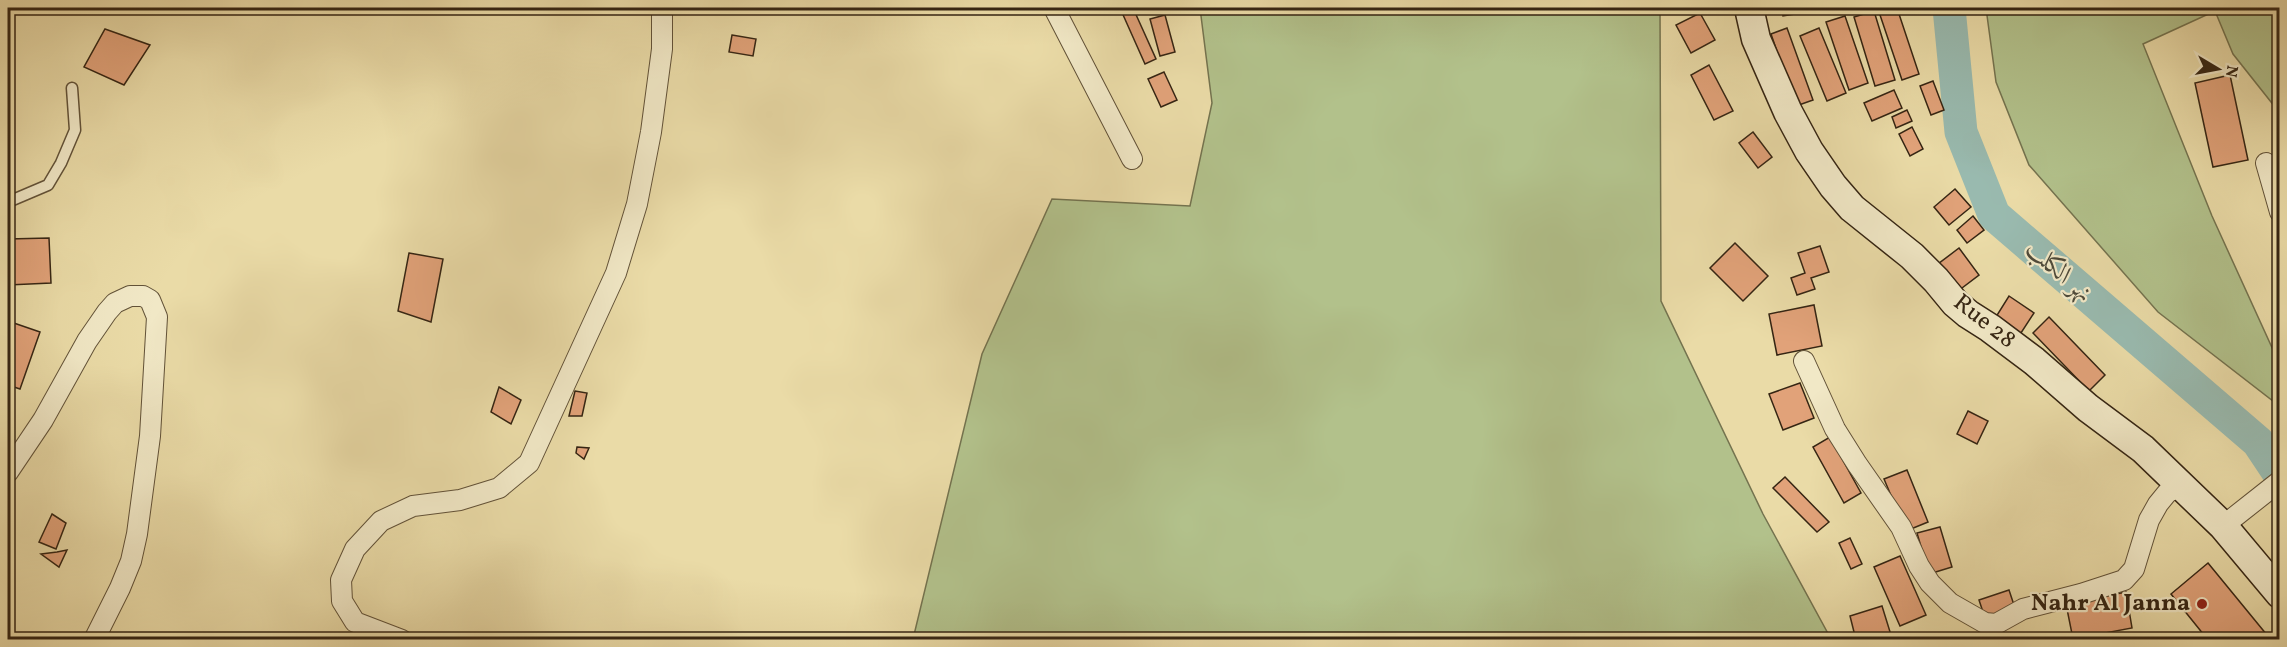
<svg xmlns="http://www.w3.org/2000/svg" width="2287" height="647" font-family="Vollkorn,Amiri,serif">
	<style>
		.green { fill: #b2c18b; stroke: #74734f; stroke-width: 1.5 }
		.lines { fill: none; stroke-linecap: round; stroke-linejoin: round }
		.river { stroke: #99baaf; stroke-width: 33 }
		.building { fill: #e1a279; stroke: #352513; stroke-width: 1.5 }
		.lane-casing { stroke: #625238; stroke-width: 13 }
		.street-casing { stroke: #625238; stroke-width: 22 }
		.secondary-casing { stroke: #352513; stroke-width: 31 }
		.lane { stroke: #f1e8c6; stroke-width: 10 }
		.street { stroke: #f1e8c6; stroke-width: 20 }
		.secondary { stroke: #f1e8c6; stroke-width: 28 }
		.poi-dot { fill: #8f2418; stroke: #f1e8c6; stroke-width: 2 }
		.labels { text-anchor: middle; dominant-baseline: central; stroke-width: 4.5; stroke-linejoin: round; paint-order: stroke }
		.street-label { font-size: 24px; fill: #352513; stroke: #f1e8c6 }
		.poi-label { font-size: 24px; font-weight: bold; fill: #352513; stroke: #f1e8c6; text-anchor: end }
		.water-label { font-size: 26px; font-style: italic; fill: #4e4a3a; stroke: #f1e8c6 }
	</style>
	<rect width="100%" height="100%" fill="#eadba7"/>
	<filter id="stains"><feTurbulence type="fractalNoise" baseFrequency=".00333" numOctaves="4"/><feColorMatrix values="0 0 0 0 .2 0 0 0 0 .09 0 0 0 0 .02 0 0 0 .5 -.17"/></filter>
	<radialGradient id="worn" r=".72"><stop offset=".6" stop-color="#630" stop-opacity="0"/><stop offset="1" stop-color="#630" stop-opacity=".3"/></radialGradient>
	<!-- green -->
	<g class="green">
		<path d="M1200,8H1660L1661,301L1763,514L1831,639H913L982,354L1052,199L1190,206L1212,103Z"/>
		<path d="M1986,8H2279V112L2233,54L2215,11L2143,44L2212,216L2279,363V396L2273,401L2158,312L2029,165L1996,82Z"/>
	</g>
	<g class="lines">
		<!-- river -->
		<path class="river" d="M1949,8L1961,132L1994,215L2258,442L2280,475"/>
	</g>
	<!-- building -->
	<g class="building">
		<path d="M1120,8H1133L1156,59L1145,64Z"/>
		<path d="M1782,8H1833L1783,16Z"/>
		<path d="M1893,8H1897L1919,74L1902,80L1879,12Z"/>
		<path d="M1874,11L1895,80L1875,86L1854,17Z"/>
		<path d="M1700,13L1715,40L1691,53L1676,25Z"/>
		<path d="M1165,15L1175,52L1160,56L1150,19Z"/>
		<path d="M1845,16L1868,83L1849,90L1826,22Z"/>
		<path d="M1787,28L1813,100L1796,106L1771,34Z"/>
		<path d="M1819,28L1846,93L1827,101L1800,36Z"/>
		<path d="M105,29L150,45L124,85L84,67Z"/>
		<path d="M732,35L756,39L753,56L729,52Z"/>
		<path d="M1709,65L1733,111L1714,120L1691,75Z"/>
		<path d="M1164,72L1177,100L1161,107L1148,79Z"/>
		<path d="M2230,75L2248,160L2213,167L2195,83Z"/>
		<path d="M1933,81L1944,110L1931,115L1920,86Z"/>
		<path d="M1894,90L1902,108L1872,121L1864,103Z"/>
		<path d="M1907,110L1912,121L1896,128L1892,117Z"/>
		<path d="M1912,127L1923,149L1910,156L1899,134Z"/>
		<path d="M1753,132L1772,157L1758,168L1739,143Z"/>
		<path d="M1955,189L1971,207L1949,225L1934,207Z"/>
		<path d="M1973,216L1984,230L1967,243L1957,230Z"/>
		<path d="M49,238L51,283L8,285V239Z"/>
		<path d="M1735,243L1768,276L1743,301L1710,268Z"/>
		<path d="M1820,246L1829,272L1811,278L1815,289L1797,295L1791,278L1805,273L1798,253Z"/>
		<path d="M1959,248L1979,275L1958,291L1938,264Z"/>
		<path d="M409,253L443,259L431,322L398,311Z"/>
		<path d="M2009,296L2034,313L2019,336L1994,320Z"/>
		<path d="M1814,305L1822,346L1777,355L1769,314Z"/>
		<path d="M2049,317L2105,375L2089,391L2033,333Z"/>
		<path d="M8,321L40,332L20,389L8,385Z"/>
		<path d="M1800,383L1814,418L1783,430L1769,394Z"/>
		<path d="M499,387L521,400L511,424L491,412Z"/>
		<path d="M575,391L587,393L582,416H569Z"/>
		<path d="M1968,411L1988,421L1977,444L1957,434Z"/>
		<path d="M1830,437L1861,493L1844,503L1813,447Z"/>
		<path d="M577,447L589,448L584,459L576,453Z"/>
		<path d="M1907,470L1928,522L1906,531L1884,479Z"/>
		<path d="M1785,477L1829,522L1817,532L1773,488Z"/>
		<path d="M52,514L66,523L56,549L39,542Z"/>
		<path d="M1940,527L1952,567L1929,574L1917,533Z"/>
		<path d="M1850,538L1862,564L1851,569L1839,543Z"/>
		<path d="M67,550L59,567L41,554L57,552Z"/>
		<path d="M1900,556L1926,615L1900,626L1874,567Z"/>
		<path d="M2208,563L2267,635L2262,640H2208L2171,594Z"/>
		<path d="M2009,590L2015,608L1985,618L1979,600Z"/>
		<path d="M2126,592L2132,628L2073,639L2066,604Z"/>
		<path d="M1882,606L1891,635L1877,640H1856L1850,616Z"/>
	</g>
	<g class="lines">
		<defs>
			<path id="lane" d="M8,202L48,185L61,163L75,130L72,88"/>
			<g id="street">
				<path d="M1054,8L1132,159"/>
				<path d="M2266,163L2280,212"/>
				<path d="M1804,361L1835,429L1857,464L1901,527L1919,566L1930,583L1950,603L1985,623L1996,624L2023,609L2081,594L2124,580L2134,569L2149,520L2158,504L2167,493L2181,484"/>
				<path d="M8,472L43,420L87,341L107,312L115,303L130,296H143L150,300L157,317L150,436L137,534L131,561L120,588L94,640"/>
				<path d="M2223,526L2280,481"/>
				<path d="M402,640L355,622L342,601L341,580L355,549L381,521L413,506L460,500L499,488L529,463L616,273L637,204L651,132L662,49V8"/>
			</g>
			<path id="secondary" d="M1749,8L1756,39L1788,112L1809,151L1833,186L1852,208L1912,256L1936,280L1955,303L1968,314L1990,328L2034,361L2088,408L2143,449L2223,526L2280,594"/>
		</defs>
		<!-- lane casing -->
		<use href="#lane" class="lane-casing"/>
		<!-- street casing -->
		<use href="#street" class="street-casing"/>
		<!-- secondary casing -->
		<use href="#secondary" class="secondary-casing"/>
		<!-- lane -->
		<use href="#lane" class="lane"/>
		<!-- street -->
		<use href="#street" class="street"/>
		<!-- secondary -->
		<use href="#secondary" class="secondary"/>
	</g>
	<!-- markers -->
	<circle class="poi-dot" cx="2202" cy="604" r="6"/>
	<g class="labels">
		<!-- street labels -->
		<g class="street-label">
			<text transform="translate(1984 322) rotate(38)">Rue 28</text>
		</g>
		<!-- poi labels -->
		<g class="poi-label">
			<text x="2190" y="604">Nahr Al Janna</text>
		</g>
		<!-- water labels -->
		<g class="water-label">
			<text transform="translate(2059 272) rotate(41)">نهر الكلب</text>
		</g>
	</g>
	<!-- margin -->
	<rect width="2287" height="647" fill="none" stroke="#eadba7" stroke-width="30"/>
	<rect x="9" y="9" width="2269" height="629" fill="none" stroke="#352513" stroke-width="3"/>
	<rect x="15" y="15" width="2257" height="617" fill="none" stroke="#352513" stroke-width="1.5"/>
	<!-- north arrow -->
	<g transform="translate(2218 69) rotate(100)" stroke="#f1e8c6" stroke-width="4.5" paint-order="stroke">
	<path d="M0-4.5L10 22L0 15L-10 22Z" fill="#352513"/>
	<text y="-9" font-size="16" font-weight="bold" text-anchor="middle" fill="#352513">N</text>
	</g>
	<rect width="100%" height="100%" filter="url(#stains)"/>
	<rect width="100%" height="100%" fill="url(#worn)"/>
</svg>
